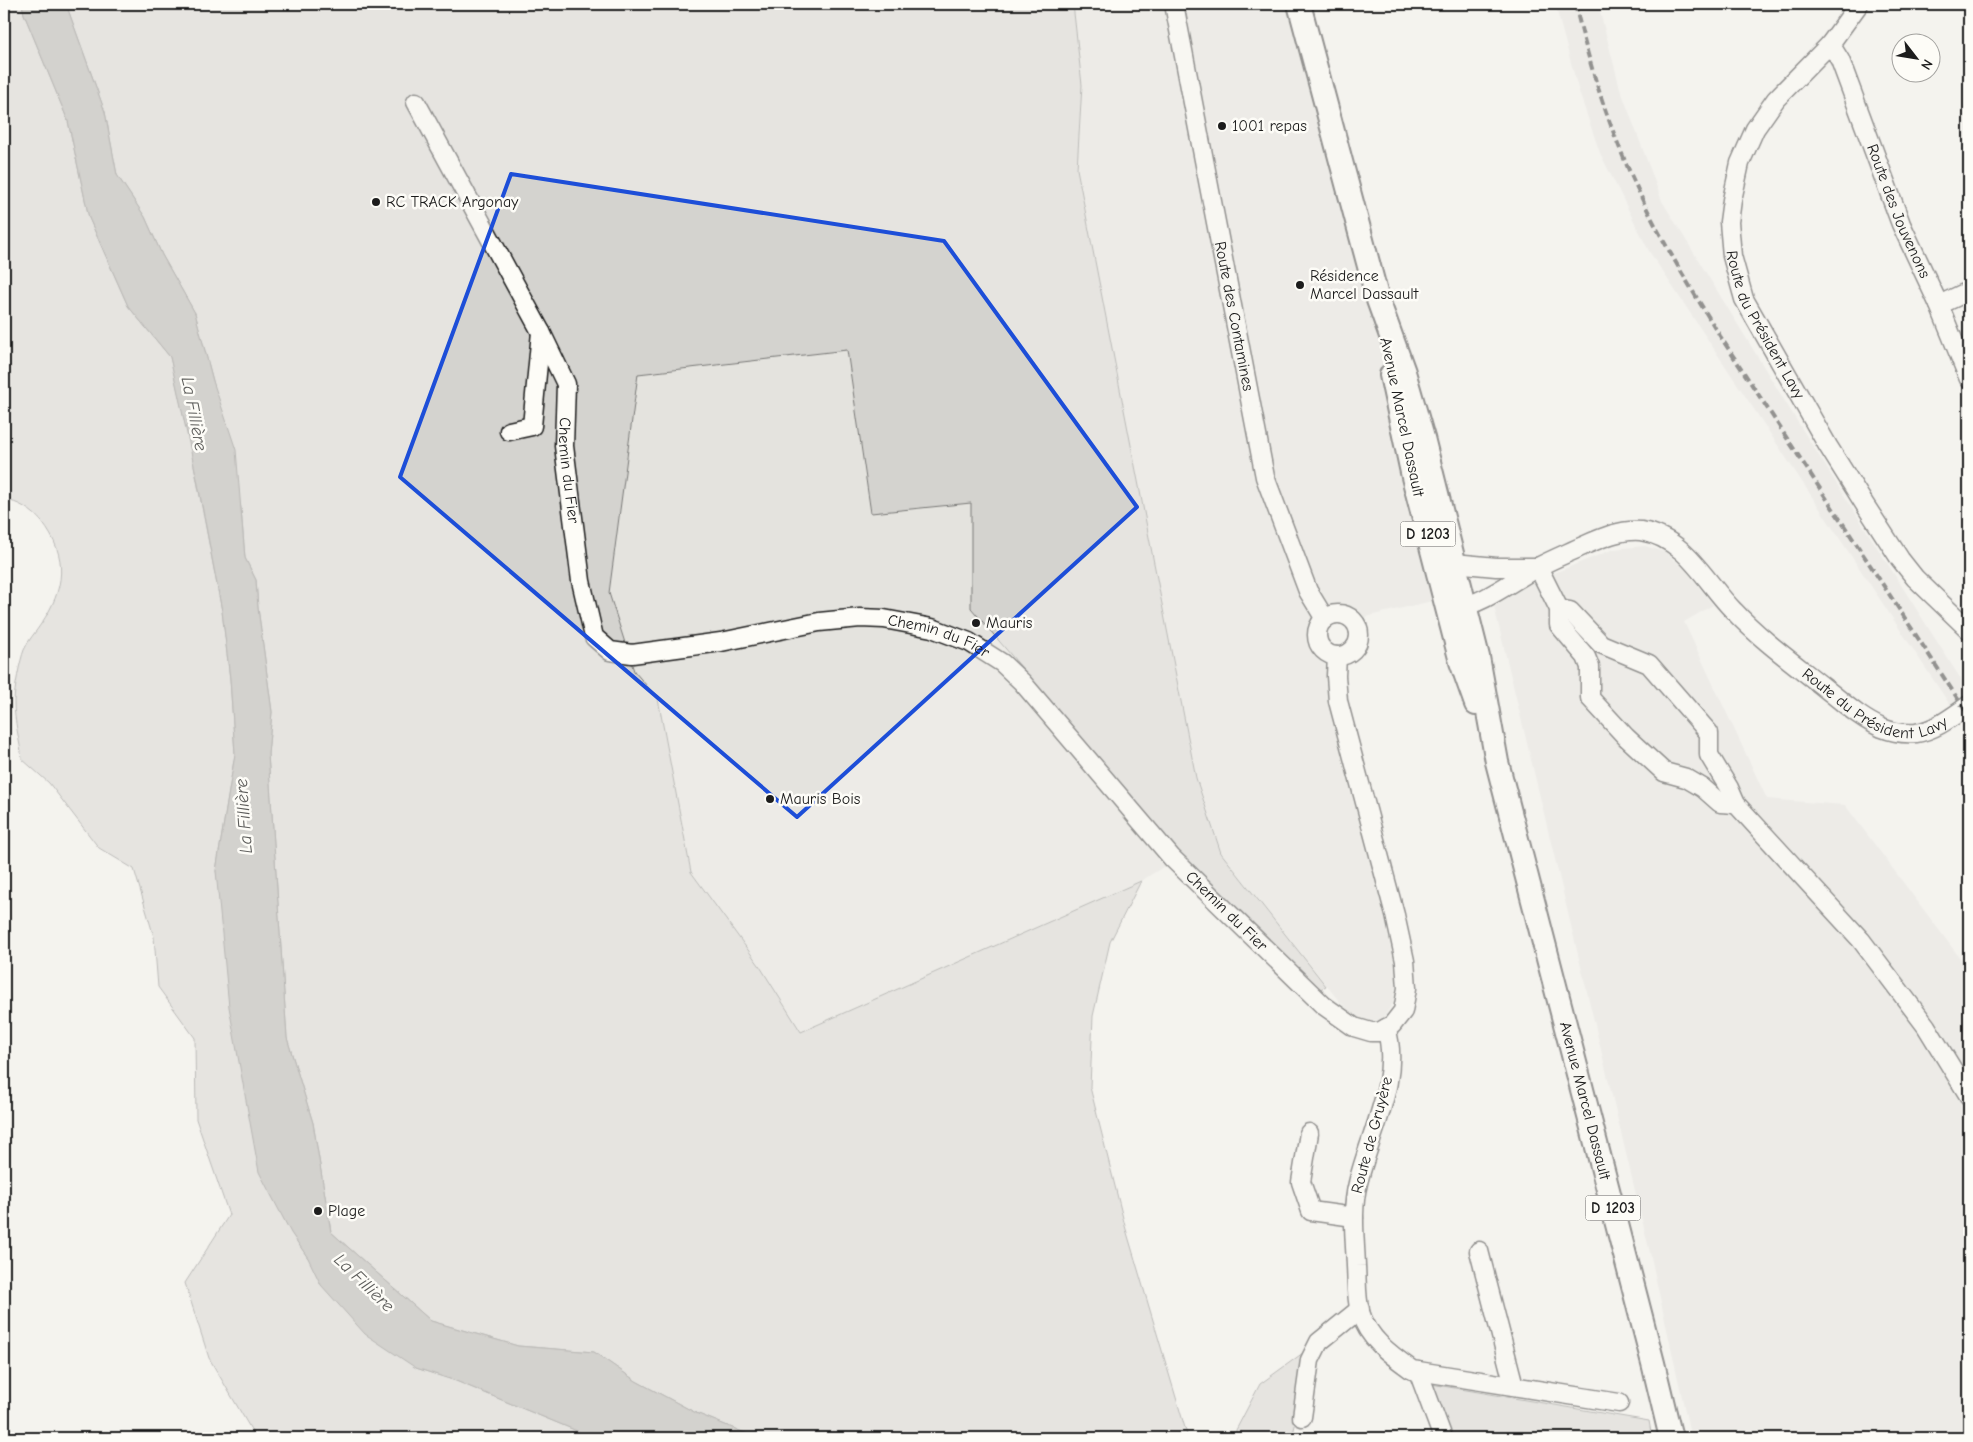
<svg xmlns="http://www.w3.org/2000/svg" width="1973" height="1442" font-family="'Comic Neue',sans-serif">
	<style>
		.built { fill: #e4e3de }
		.green { fill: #d4d3cf; stroke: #787876 }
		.water { fill: #abaaa6; stroke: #72716f }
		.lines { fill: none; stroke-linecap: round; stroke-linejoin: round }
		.minor-casing { stroke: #1c1c1c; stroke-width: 21 }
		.major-casing { stroke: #1c1c1c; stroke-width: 26 }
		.minor { stroke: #fdfcf7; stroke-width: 18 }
		.major { stroke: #fdfcf7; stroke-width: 22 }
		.rail { stroke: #1c1c1c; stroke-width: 4; stroke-dasharray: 8 4; stroke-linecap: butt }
		.marked { fill: none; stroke: #1d4ed8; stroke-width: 4; stroke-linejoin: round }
		.poi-dot { fill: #1c1c1c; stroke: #fdfcf7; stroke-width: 2 }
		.labels { text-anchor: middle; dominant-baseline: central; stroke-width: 5; stroke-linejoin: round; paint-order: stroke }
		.shield { fill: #fdfcf7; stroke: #605f5e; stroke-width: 1 }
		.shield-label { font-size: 15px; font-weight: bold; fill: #1c1c1c }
		.poi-label { font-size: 16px; fill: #1c1c1c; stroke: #fdfcf7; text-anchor: start }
		.street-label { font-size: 16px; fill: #1c1c1c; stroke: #fdfcf7 }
		.water-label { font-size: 18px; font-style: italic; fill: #5c5c5a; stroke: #fdfcf7 }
	</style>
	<rect width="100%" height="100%" fill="#f4f3ee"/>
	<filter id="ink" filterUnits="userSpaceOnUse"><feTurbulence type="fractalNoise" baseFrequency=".02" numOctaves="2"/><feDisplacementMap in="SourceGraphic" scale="10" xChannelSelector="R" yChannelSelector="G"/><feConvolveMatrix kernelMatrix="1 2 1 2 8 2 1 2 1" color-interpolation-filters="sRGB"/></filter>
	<g filter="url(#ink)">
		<!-- built -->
		<g class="built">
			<path d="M1073,4H1295L1457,595L1319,628L1402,958L1393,1003L1382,1020L1364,1021L1353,1015L1339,1001L1221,853L1196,779L1077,169L1082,85Z"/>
			<path d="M1555,4H1598L1620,88L1662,201L1802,429L1969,692V737L1960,720L1649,251L1600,153L1579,92Z"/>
			<path d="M847,350L871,513L971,503V608L1182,855L1141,881L801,1032L759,965L691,872L658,699L634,671L609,593L638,374Z"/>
			<path d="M1645,546L1665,552L1686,570L1713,605L1684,622L1767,799L1845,805L1969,970V1438H1691L1651,1257L1492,598L1614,549Z"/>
		</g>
		<!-- green -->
		<g class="green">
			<path d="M4,4H22L24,14L68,121L89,218L128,306L170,357L189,439L222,611L230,679L235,754L216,871L291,1232L308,1258L416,1368L456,1381L594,1438H256L209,1358L185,1283L229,1215L196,1119L195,1038L158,987L154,937L134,869L99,848L49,783L22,759C20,742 14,720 14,702C14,691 20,660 24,650C28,640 36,632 41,624C65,589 69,557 42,522C33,511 18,501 4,500Z"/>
			<path d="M66,4H1073L1082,85L1077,169L1196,778L1221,853L1326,986L1310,995L1181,855L971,608V503L871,513L847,350L638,374L609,593L634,671L658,699L691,872L759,965L801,1032L1141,881L1110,942L1093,1016L1090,1087L1125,1226L1188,1438H757L696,1413L636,1381L594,1352L518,1346L431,1321L331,1232L313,1123L287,1038L268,754L272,712L258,608L256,580L245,558L241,508L213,381L195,313L162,255L145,217L117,175L105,112Z"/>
			<path d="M1314,1345L1292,1438H1236V1430L1260,1384Z"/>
			<path d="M1425,1383L1649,1421L1652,1438H1446Z"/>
		</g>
		<!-- water -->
		<path class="water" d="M22,4H66L105,112L117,175L145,217L162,255L195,313L213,381L236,450L245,558L256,580L258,608L272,712L268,754L287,1038L313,1123L331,1232L431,1321L518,1346L594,1352L636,1381L696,1413L757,1438H594L456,1381L416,1368L365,1334L321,1285L308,1258L291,1233L259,1172L229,1007L216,871L235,754L230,679L222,611L197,479L170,357L128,306L89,218L68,121L24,14Z"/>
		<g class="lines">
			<defs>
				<g id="minor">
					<path id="s1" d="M1174,4L1265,477L1308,591L1325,619"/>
					<path id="s2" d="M1859,4L1830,44L1776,99L1755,129L1740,163L1732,200L1729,222L1732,256L1744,299L1828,446L1865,505L1900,559L1915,578L1969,630"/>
					<path id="s3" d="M1830,44L1840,60L1901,224L1939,305L1969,379"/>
					<path id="s4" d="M416,102L541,332L566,384L564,446L581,581L594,637L610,651L632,654L721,642L819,622L860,618L884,619L932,628L969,642L1002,663L1022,682L1172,858L1323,1005L1354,1027L1371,1032H1379L1392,1025L1403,1011L1407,988L1405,961L1395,915L1338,701L1336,676L1337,656"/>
					<path d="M1939,305L1969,291"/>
					<path d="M509,431L532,426L541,332"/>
					<path d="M1444,565L1454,563L1496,567H1537"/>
					<path d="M1538,567L1559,609V625L1586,657L1590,667V698L1626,737L1664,772L1686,778L1703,788L1720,803L1736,804"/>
					<path id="s5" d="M1454,609C1486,603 1510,582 1538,567C1553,559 1568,553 1583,546C1601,538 1621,529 1641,531C1686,538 1705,582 1734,611C1761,640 1795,664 1826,689C1844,703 1861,719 1882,728C1892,732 1905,734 1916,733C1936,730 1953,716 1969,705"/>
					<path d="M1559,609L1570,611L1601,644L1649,664L1709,733V755L1729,788L1736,804L1861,940L1926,1026L1969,1096"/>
					<circle cx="1338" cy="635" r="21"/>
					<path d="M1386,1028C1402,1078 1369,1135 1358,1183C1351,1210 1355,1239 1356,1266C1357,1281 1356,1298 1360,1312C1368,1339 1391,1355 1412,1370L1619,1403"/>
					<path d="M1309,1133L1301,1182L1311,1211L1354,1217"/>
					<path d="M1479,1251L1514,1386"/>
					<path d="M1418,1371L1443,1438"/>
					<path d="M1302,1417L1310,1360L1319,1342L1360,1309"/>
				</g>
				<g id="major">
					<path id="s6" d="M1299,4L1378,300L1404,372L1423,438L1478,657L1497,762L1653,1363L1671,1438"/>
					<path d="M1391,375L1413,477L1461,662L1476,704"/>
				</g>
			</defs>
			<!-- minor casing -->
			<use href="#minor" class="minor-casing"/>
			<!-- major casing -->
			<use href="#major" class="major-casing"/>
			<!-- minor -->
			<use href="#minor" class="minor"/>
			<!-- major -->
			<use href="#major" class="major"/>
			<!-- rail -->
			<path class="rail" d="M1575,4C1590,68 1610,131 1638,190C1661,241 1691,288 1720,336L1969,716"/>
		</g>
	</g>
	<!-- marked area -->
	<path d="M0 0H1973V1442H0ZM511,174L944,241L1137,507L797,817L400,477Z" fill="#f4f3ee" fill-opacity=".55" fill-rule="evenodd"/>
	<path class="marked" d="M511,174L944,241L1137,507L797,817L400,477Z"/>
	<!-- markers -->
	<g class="poi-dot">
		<circle cx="1222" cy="126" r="5"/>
		<circle cx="376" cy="202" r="5"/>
		<circle cx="1300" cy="285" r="5"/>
		<circle cx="976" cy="623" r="5"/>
		<circle cx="770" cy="799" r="5"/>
		<circle cx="318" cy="1211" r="5"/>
	</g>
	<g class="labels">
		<!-- shield labels -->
		<g class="shield">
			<rect x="1400.5" y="521.5" width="55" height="25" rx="4"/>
			<rect x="1585.5" y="1195.5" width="55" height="25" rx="4"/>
		</g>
		<g class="shield-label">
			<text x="1428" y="534">D 1203</text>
			<text x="1613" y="1208">D 1203</text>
		</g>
		<!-- poi labels -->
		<g class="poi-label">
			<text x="1232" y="126">1001 repas</text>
			<text x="386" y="202">RC TRACK Argonay</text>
			<text x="1310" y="276">Résidence<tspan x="1310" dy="18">Marcel Dassault</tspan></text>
			<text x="986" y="623">Mauris</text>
			<text x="780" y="799">Mauris Bois</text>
			<text x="328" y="1211">Plage</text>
		</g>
		<!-- street labels -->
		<g class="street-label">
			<text stroke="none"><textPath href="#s3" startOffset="181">Route des Jouvenons</textPath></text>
			<text stroke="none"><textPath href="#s1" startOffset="318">Route des Contamines</textPath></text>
			<text stroke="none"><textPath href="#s2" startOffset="371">Route du Président Lavy</textPath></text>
			<text transform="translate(1402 417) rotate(78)">Avenue Marcel Dassault</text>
			<text stroke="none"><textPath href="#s4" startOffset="406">Chemin du Fier</textPath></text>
			<text stroke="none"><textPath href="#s4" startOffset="931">Chemin du Fier</textPath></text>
			<text stroke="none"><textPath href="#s5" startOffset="505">Route du Président Lavy</textPath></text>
			<text stroke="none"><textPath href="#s4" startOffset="1336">Chemin du Fier</textPath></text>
			<text stroke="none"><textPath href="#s6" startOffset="1134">Avenue Marcel Dassault</textPath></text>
			<text transform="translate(1372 1135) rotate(-75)">Route de Gruyère</text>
		</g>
		<!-- water labels -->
		<g class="water-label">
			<text transform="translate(194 414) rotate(79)">La Fillière</text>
			<text transform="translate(244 816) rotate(-94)">La Fillière</text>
			<text transform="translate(364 1283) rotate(44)">La Fillière</text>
		</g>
	</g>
	<!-- margin -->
	<rect width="1973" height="1442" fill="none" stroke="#fdfcf7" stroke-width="20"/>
	<rect x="10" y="10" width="1953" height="1422" fill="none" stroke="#1c1c1c" stroke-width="2" filter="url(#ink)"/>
	<!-- north arrow -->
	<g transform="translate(1916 58) rotate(121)"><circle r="24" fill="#fdfcf7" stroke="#a3a29f"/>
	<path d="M0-4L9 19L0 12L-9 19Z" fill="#1c1c1c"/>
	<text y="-8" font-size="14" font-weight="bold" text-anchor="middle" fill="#1c1c1c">N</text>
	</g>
</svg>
